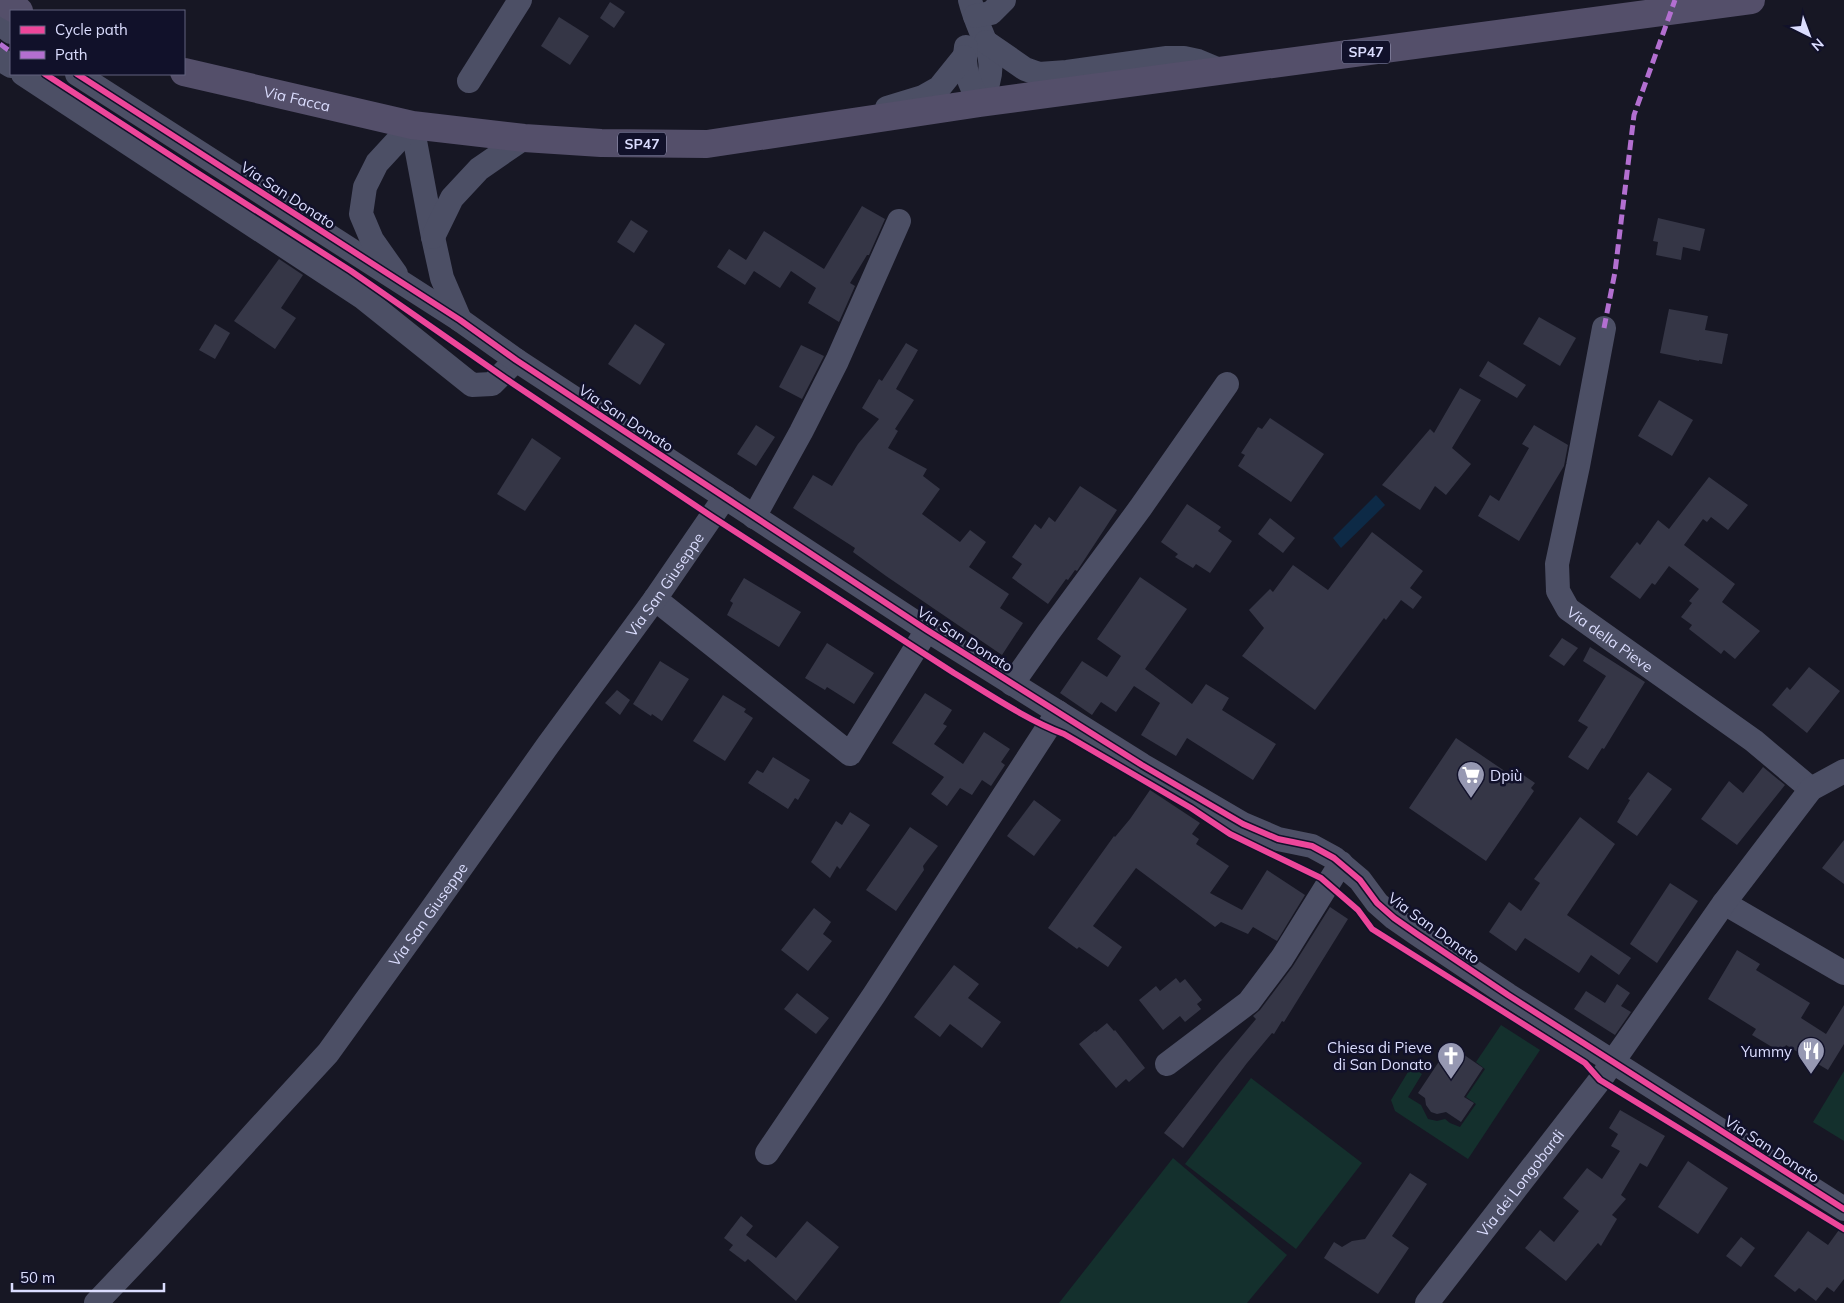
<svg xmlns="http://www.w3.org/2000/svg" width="1844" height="1303" font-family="Mulish,sans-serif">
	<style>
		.green { fill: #14302d }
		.water { fill: #0d2a46 }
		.building { fill: #353646 }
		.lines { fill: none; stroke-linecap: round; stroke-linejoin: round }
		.minor { stroke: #4c4f65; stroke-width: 24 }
		.major { stroke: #544f6a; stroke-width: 28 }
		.quiet { stroke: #b36fd0; stroke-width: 5; stroke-dasharray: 10 5; stroke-linecap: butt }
		.cycleway-casing { stroke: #11112a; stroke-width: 9 }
		.cycleway { stroke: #ed469a; stroke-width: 6 }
		.labels { text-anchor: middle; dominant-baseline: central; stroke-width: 5; stroke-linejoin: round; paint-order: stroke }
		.shield { fill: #11112a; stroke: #9ea0be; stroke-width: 1 }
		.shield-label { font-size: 14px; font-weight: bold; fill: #dbddfe }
		.street-label { font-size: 15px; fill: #dbddfe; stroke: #11112a }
		.poi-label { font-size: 15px; fill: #dbddfe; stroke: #11112a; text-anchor: end }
	</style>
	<rect width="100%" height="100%" fill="#171724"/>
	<!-- green -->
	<g class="green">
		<path d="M1501,1025L1540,1050L1468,1159L1395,1111L1391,1100L1411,1067L1422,1074L1408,1097L1421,1105L1428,1119L1437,1121L1445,1119L1450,1123L1460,1127L1476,1104L1466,1097L1485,1069L1476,1062Z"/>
		<path d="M1844,1071V1141L1813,1122Z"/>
		<path d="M1251,1078L1362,1163L1296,1249L1185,1164Z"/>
		<path d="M1173,1158L1287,1255L1247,1303H1059Z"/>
	</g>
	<!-- water -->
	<path class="water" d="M1376,495L1385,505L1341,548L1333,538Z"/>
	<!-- building -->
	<g class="building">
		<path d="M610,2L625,12L614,28L600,18Z"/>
		<path d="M559,17L589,36L570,65L541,46Z"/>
		<path d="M862,206L885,219L869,255H867L850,283L855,286L839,322L808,303L816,288L791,271L780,288L754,271L745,285L717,267L729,249L746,260L764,231L824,269Z"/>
		<path d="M1658,218L1705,229L1700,251L1683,247L1681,260L1656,255L1658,242L1653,241Z"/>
		<path d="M631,220L648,231L634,253L617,242Z"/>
		<path d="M279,259L303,275L281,308L296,318L275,349L234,321Z"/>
		<path d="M1669,309L1708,316L1705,330L1728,334L1722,364L1699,360V361L1660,353Z"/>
		<path d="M1539,317L1576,338L1560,366L1523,344Z"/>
		<path d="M215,324L230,333L215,359L199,350Z"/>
		<path d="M635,324L665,344L640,385L608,364Z"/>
		<path d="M906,343L918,350L896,389L914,400L895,429L898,431L888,448L927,469L923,476L940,489L922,514L960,542L970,530L986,542L969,567L1009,594L1000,608L1023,623L1002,655L886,576L853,552L855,548L793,508L813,475L832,486L858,444L879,419L862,408L879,379L882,381Z"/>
		<path d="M801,345L824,356L802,399L779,387Z"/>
		<path d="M1488,361L1526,385L1517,398L1479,376Z"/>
		<path d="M1460,388L1481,400L1452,448L1471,464L1446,495L1435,486L1420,510L1382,485L1430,429L1434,433Z"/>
		<path d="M1659,400L1693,420L1672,456L1638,436Z"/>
		<path d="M1270,418L1324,454L1291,502L1238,466L1245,455L1241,453L1258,427L1262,429Z"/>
		<path d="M756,425L775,437L756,466L737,454Z"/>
		<path d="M1534,425L1568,445L1564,466L1519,541L1478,516L1490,495L1499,501L1529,448L1522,444Z"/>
		<path d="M532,438L561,458L525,511L497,494Z"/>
		<path d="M1709,477L1748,505L1728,530L1711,517L1707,522L1703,519L1684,545L1735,584L1722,602L1760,631L1735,659L1724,650L1721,654L1689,629L1692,625L1681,617L1692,603L1689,601L1699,589L1669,566L1655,585L1652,583L1640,599L1610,577L1637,542L1640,545L1658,520L1669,529Z"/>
		<path d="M1080,486L1117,510L1077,571L1075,570L1068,580L1066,579L1048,604L1012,578L1022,564L1012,557L1035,524L1041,529L1049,517L1055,522Z"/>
		<path d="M1187,504L1221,527L1218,531L1232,541L1210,573L1196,564L1193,568L1175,557L1178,554L1161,542Z"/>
		<path d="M1270,518L1295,538L1283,553L1258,534Z"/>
		<path d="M1372,532L1423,571L1410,588L1422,597L1413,609L1401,600L1386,620L1384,618L1315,710L1242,656L1264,628L1249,610L1270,589L1273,592L1293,565L1328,590Z"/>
		<path d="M1140,577L1187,609L1145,669L1192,704L1206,684L1229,698L1222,710L1276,744L1253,780L1187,738L1176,756L1141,735L1160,703L1134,686L1116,712L1101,702L1092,715L1060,693L1082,661L1107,677L1121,656L1097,639Z"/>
		<path d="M744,578L801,612L779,647L727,615L733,603L730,601Z"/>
		<path d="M1562,638L1578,648L1564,666L1549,656Z"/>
		<path d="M827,643L874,673L854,704L827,687L825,690L805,678Z"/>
		<path d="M1590,647L1645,682L1604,749L1602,748L1588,770L1568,757L1588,727L1578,721L1606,676L1583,661Z"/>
		<path d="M660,661L689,679L662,721L652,714L651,716L633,704Z"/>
		<path d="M1809,667L1840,691L1807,733L1772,705L1787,687L1790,690Z"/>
		<path d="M617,690L630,700L620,715L605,703Z"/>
		<path d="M925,693L952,710L943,724L947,726L934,744L963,764L984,732L1010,749L1001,762L1005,765L991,786L982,780L972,795L960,788L947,806L931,794L944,777L892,743Z"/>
		<path d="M723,695L746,709L744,712L753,718L725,761L693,741Z"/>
		<path d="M1456,738L1515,778L1519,772L1535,783L1531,788L1534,791L1486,861L1409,808Z"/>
		<path d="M773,757L810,780L798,800L795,798L788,809L748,783L757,770L763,773Z"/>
		<path d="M1763,767L1785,785L1737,845L1701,819L1729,781L1743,793Z"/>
		<path d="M1648,772L1672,789L1637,836L1617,822L1630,800L1628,799Z"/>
		<path d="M1150,790L1200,823L1192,834L1199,839L1196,844L1229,866L1210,893L1242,910L1267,870L1305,895L1277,941L1253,927L1248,934L1221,922L1215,927L1136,868L1093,926L1122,947L1108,967L1079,947L1077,949L1048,928L1114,836L1115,837L1130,819Z"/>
		<path d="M1034,800L1061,820L1034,856L1007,836Z"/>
		<path d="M850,812L870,825L840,869L837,866L830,878L811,862L836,821L842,825Z"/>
		<path d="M1580,817L1615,844L1567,915L1631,958L1619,975L1591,955L1579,973L1525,938L1516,951L1489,932L1509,902L1521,911L1540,883L1534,879Z"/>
		<path d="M910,827L938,846L923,866L924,870L896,911L866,890Z"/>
		<path d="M1844,840V884L1822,868Z"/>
		<path d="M1670,883L1698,901L1657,963L1630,944Z"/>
		<path d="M1330,907L1348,919L1284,1022L1282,1021L1274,1034L1272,1033L1247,1063L1183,1148L1164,1133L1219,1063L1256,1019L1253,1016L1260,1010L1293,966Z"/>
		<path d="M814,908L831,922L823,934L832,941L808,971L781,950Z"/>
		<path d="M1737,950L1760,964L1756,970L1810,1003L1801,1018L1826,1034L1844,1005V1044L1828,1070L1786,1045L1782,1053L1752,1035L1756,1029L1708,999Z"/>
		<path d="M954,965L979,984L968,998L1001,1022L982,1048L950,1024L940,1037L914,1017Z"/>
		<path d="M1176,978L1180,983L1185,979L1202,1000L1197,1004L1201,1009L1185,1022L1180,1016L1163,1030L1139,1000L1156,986L1160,991Z"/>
		<path d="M1617,984L1630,993L1621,1006L1631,1012L1615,1035L1574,1009L1586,991L1605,1003Z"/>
		<path d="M797,993L829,1018L816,1034L784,1009Z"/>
		<path d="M1107,1023L1114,1031L1115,1030L1145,1068L1129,1082L1126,1079L1116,1088L1079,1044L1095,1031L1096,1032Z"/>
		<path d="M1450,1045L1483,1068L1464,1097L1474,1103L1461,1122L1446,1112L1437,1114L1431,1112L1426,1105L1425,1098L1418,1093Z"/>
		<path d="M1620,1110L1665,1136L1647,1167L1640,1163L1621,1195L1626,1199L1612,1215L1617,1219L1601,1246L1598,1243L1566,1281L1525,1248L1540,1230L1554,1242L1579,1211L1563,1198L1587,1168L1602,1179L1620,1151L1611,1146L1618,1134L1609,1128Z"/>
		<path d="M1688,1161L1728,1188L1698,1234L1658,1207Z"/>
		<path d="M1410,1173L1427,1184L1392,1236L1409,1248L1378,1294L1324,1258L1334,1242L1342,1247L1352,1241L1365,1239Z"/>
		<path d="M741,1216L753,1226L746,1235L776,1258L807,1221L839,1247L796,1301L748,1259L745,1262L729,1250L733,1245L724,1238Z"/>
		<path d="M1844,1223V1279L1834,1292L1827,1287L1816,1301L1799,1288L1795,1292L1774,1276L1808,1231L1828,1245Z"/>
		<path d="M1741,1237L1755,1248L1741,1267L1726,1256Z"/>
	</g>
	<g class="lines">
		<!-- minor -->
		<g class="minor">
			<path d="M970,0C981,44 1004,56 980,103"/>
			<path d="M975,16L991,13L1004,0"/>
			<path d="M0,24L11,32"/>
			<path d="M986,42L1025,69L1039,74L1067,72L1167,58H1184L1198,61L1222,71"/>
			<path d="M966,47C962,68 970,85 980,103"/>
			<path d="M0,59L11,66"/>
			<path d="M23,74L362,297L472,385L492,384L516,360"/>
			<path d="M77,74L460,320L516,360L927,630L1142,765L1243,824L1278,839L1312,846L1334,858L1360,880L1377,903L1394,918L1417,934L1508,995L1844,1209"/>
			<path d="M469,81L520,0"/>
			<path d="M887,108L923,97L939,88L964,57"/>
			<path d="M412,125L433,237L442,278L460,320"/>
			<path d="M433,237L452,198L479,169L524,138"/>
			<path d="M396,274L372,240L361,214L365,187L377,163L412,125"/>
			<path id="s1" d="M1604,328L1578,466L1557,564L1558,591L1568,609L1754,741L1811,789"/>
			<path d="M754,517L801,432L837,361L899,221"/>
			<path d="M655,599L850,754L927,630"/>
			<path d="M1012,684L1048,633L1141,507L1227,384"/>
			<path d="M1724,903L1844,973"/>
			<path d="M1167,1064L1249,1002L1282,958L1341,863"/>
			<path d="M767,1153L874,995L1058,712"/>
			<path id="s2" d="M96,1303L153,1243L328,1053L431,910L548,745L655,599L725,497"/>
			<path id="s3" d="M1427,1303L1600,1080L1724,903L1811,789L1844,771"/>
		</g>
		<!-- major -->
		<g class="major">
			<path d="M0,1L19,11"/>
			<path id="s4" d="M184,72L412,125L524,138L601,143L707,144L980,103L1751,0"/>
		</g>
		<!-- quiet -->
		<g class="quiet">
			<path d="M0,44L11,52"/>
			<path d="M1604,328L1615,272L1634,115L1675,0"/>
		</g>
		<defs>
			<g id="cycleway">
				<path d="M45,74L196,172L351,271L512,383L711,516L954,673C989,694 1025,719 1064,734L1191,808L1230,834L1321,878L1358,910L1372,929L1585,1063L1600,1080L1844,1229"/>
				<path d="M77,74L460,320L516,360L927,630L1142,765L1243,824L1278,839L1312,846L1334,858L1360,880L1377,903L1394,918L1417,934L1508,995L1844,1209"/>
			</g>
		</defs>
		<!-- cycleway casing -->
		<use href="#cycleway" class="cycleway-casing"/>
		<!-- cycleway -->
		<use href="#cycleway" class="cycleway"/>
	</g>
	<!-- icons -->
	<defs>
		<symbol id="supermarket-pin" viewBox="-11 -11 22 30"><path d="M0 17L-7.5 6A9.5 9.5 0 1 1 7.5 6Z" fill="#9698b2" stroke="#11112a"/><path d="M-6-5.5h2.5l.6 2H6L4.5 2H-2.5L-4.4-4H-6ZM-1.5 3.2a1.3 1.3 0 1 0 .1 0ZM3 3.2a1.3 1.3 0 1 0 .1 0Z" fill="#fff"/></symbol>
		<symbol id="restaurant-pin" viewBox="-11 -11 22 30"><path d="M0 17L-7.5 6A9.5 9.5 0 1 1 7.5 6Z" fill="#9698b2" stroke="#11112a"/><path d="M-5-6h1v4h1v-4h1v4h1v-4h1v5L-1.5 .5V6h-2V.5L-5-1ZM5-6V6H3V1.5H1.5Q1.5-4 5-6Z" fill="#fff"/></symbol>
		<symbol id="church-pin" viewBox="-11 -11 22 30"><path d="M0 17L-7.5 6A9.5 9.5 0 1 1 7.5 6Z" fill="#9698b2" stroke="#11112a"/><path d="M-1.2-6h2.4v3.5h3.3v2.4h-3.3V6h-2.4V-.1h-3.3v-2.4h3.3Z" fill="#fff"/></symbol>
	</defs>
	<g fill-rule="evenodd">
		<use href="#supermarket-pin" x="1455" y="759" width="32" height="43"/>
		<use href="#restaurant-pin" x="1795" y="1035" width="32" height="43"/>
		<use href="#church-pin" x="1435" y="1040" width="32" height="43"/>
	</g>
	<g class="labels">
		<!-- shield labels -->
		<g class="shield">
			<rect x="1342" y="40.5" width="48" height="23" rx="4"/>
			<rect x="618" y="132.5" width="48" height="23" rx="4"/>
		</g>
		<g class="shield-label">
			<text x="1366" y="52">SP47</text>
			<text x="642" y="144">SP47</text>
		</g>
		<!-- street labels -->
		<g class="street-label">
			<text stroke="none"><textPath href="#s4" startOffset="116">Via Facca</textPath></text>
			<text transform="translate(288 195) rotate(33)">Via San Donato</text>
			<text transform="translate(626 418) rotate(33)">Via San Donato</text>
			<text stroke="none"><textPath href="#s2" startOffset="918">Via San Giuseppe</textPath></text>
			<text stroke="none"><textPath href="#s1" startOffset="340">Via della Pieve</textPath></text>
			<text transform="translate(965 639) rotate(32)">Via San Donato</text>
			<text stroke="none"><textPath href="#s2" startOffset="512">Via San Giuseppe</textPath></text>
			<text transform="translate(1434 928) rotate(36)">Via San Donato</text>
			<text transform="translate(1772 1149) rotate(33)">Via San Donato</text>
			<text stroke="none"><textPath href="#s3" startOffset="152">Via dei Longobardi</textPath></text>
		</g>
		<!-- poi labels -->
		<g class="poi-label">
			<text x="1490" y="775" text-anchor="start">Dpiù</text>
			<text x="1432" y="1047">Chiesa di Pieve<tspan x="1432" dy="17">di San Donato</tspan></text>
			<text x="1792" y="1051">Yummy</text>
		</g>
	</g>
	<!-- legend -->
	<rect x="10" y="10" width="175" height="65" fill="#11112a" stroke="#62637f"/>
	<rect x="20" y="26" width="25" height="8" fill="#ed469a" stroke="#62637f"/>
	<text x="55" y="35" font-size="15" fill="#dbddfe">Cycle path</text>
	<rect x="20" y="51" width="25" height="8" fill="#b36fd0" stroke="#62637f"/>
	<text x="55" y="60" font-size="15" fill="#dbddfe">Path</text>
	<!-- north arrow -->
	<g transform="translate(1809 35) rotate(138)" stroke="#11112a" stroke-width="4" paint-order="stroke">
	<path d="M0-4L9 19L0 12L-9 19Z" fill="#dbddfe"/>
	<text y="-8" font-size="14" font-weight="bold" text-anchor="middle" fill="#dbddfe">N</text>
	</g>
	<!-- scale -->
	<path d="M12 1283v8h152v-8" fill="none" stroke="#dbddfe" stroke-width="2.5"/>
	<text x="20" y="1283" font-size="15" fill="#dbddfe" stroke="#11112a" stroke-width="4" paint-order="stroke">50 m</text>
</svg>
